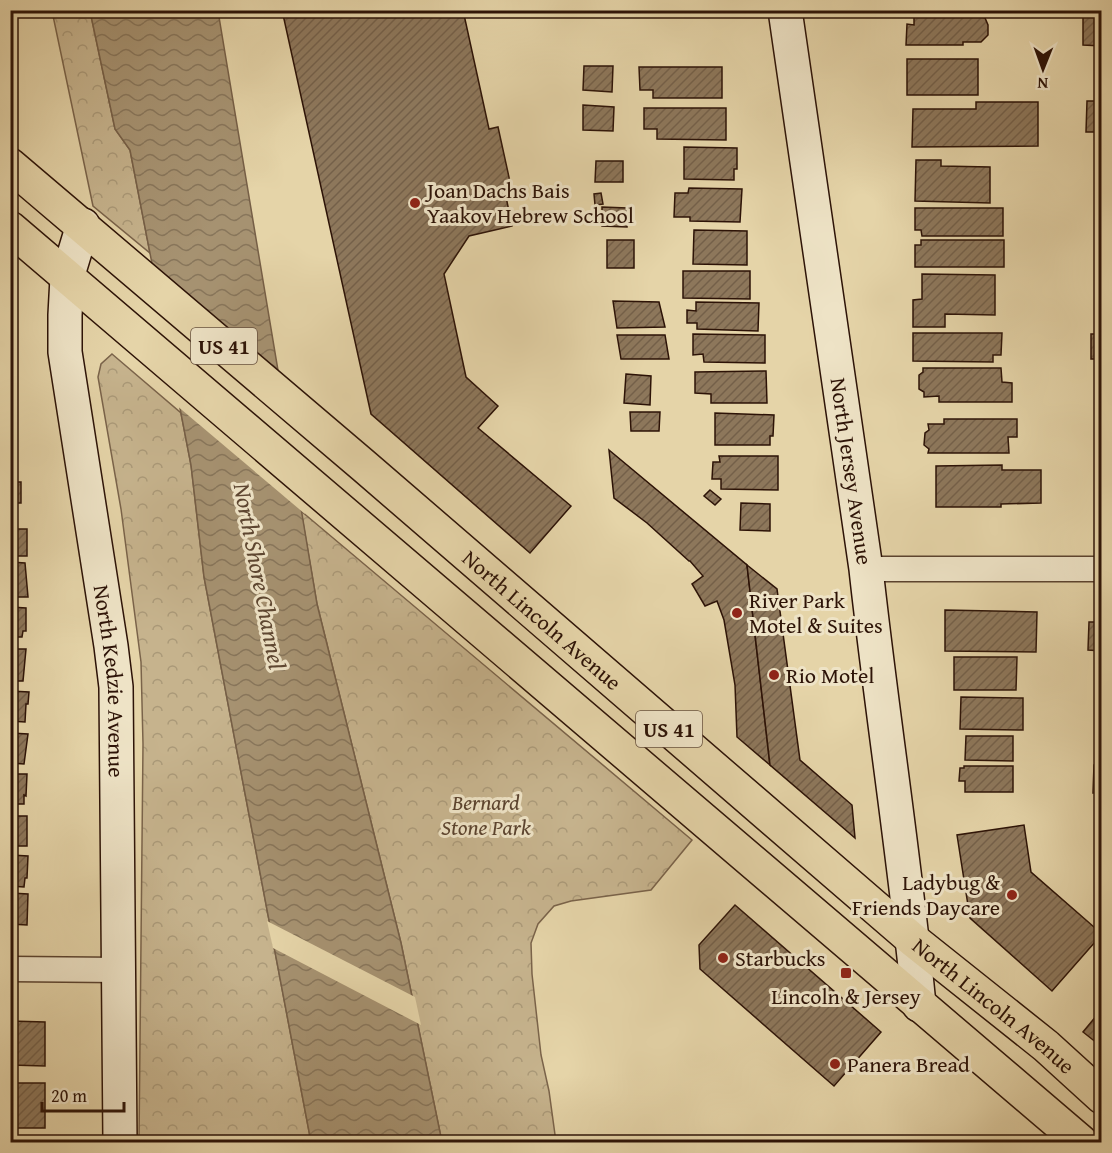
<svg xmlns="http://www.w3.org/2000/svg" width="1112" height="1153" font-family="'Gentium Book Plus',serif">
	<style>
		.park { fill: url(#park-crowns); stroke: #7a634a; stroke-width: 1.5 }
		.water { fill: url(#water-waves); stroke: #765f47; stroke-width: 1.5 }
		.pier { fill: #e5d4a8 }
		.building { fill: url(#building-hatch); stroke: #2d1307; stroke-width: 1.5 }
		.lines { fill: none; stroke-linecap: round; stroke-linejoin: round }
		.street-casing { stroke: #5b432f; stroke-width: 27 }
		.secondary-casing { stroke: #2d1307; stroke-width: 36 }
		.primary-casing { stroke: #2d1307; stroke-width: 36 }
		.street { stroke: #eee3c6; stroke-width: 24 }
		.secondary { stroke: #eee3c6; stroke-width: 33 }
		.primary { stroke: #e5d4a8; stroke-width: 33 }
		.poi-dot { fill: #8f2418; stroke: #eee3c6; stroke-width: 2 }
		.labels { text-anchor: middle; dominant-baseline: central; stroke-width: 6; stroke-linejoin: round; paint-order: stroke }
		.shield { fill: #eee3c6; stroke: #675140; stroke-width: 1.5 }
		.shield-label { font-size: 21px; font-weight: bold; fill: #2d1307 }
		.poi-label { font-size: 22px; fill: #2d1307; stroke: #eee3c6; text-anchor: start }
		.street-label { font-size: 22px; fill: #2d1307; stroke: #eee3c6 }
		.park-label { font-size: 22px; font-style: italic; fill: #5b432f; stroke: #eee3c6 }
		.water-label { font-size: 24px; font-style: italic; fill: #5d4631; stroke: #eee3c6 }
	</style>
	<defs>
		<pattern id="park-crowns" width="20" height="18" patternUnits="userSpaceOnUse" patternTransform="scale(1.5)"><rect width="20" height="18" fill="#c6b38d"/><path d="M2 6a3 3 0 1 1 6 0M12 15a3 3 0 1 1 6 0" fill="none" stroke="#aa9978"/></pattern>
		<pattern id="water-waves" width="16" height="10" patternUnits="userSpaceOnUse" patternTransform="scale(1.5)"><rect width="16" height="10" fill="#a69271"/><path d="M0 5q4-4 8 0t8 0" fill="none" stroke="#88765b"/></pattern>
		<pattern id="building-hatch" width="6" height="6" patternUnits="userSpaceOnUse" patternTransform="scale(1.5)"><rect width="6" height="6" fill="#8d775b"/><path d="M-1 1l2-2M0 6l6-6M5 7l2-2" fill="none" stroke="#746049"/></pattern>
	</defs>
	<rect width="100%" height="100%" fill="#e5d4a8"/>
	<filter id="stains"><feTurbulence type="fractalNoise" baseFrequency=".00333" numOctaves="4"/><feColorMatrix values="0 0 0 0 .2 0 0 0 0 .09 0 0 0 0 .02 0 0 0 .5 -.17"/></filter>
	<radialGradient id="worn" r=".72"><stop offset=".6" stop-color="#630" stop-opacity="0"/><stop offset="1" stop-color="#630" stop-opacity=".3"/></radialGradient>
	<!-- park -->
	<g class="park">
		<path d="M52,11H90L115,129L130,150L150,253L93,206Z"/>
		<path d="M112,354L181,413L191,465L204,577L311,1142H139L143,744L141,662L121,509L98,377L101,364Z"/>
		<path d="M301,511L692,840L651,890L571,901L554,906L538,924L531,943L532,974L541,1055L549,1091L556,1142H442L401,943L317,604Z"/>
	</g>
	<!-- water -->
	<path class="water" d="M90,11H218L317,604L401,943L442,1142H311L204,577L191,465L130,150L115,129Z"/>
	<!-- pier -->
	<g class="pier">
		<path d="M148,262L282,375L305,514L176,405Z"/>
		<path d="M267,921L415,997L421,1025L273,948Z"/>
	</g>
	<!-- building -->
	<g class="building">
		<path d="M282,10H463L489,129L498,127L512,191L505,192L512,226L469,236L444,274L466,377L498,406L478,428L571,506L530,553L371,414Z"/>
		<path d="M914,10H973V15L985,18L988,25V35L981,42H963V45H906L907,24L914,25Z"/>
		<path d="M1083,10H1102V46L1083,45Z"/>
		<rect x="907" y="59" width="71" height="36"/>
		<path d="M584,66H613L612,92L583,90Z"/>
		<path d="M639,67H722V98H653V90H640Z"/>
		<path d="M1087,101H1102V132H1086Z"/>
		<path d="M976,102H1038V146L912,147L913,109H976Z"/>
		<path d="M583,105L614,107L613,131L583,130Z"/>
		<path d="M644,108H726V140L657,139V129H644Z"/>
		<path d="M684,147L737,148V169H734V180L684,179Z"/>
		<path d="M916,160H941V166L990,167V203L915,201Z"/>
		<path d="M596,161H623V182H595Z"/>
		<path d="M1098,173H1102V201H1097Z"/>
		<path d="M689,188L742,189L740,222L690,221V217H674L675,193H688Z"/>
		<path d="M601,193L603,204L595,205L594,194Z"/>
		<path d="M602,207L627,208V227L602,226Z"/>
		<path d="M915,208H1003V236H922L921,230H915Z"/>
		<path d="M694,230L747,231V265L693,264Z"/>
		<rect x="607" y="240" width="27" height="28"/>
		<path d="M921,240H1004V267H915V245H921Z"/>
		<path d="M683,271H750V299L683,298Z"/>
		<path d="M922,274L995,275V315L945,314V327H913V300L922,299Z"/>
		<path d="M613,301L659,302L665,327L617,328Z"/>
		<path d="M696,302L759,303L758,331L697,329V323H687V310L696,311Z"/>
		<path d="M913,333H1002L1001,355H993V362L913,361Z"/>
		<path d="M693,334L765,335V363L704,362L703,354L693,355Z"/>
		<rect x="1091" y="334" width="11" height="25"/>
		<path d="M617,335H665L669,359H621Z"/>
		<path d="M923,368H1001L1002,382L1012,383V402H939V396L924,397V392L919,389V375L923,372Z"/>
		<rect x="1099" y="370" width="3" height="30"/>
		<path d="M766,371L767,403H711V394L695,393V372Z"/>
		<path d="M626,374L651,376L650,405L624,403Z"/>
		<path d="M630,412H660L659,431H631Z"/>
		<path d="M715,413L774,415L773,436H770V445H715Z"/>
		<rect x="1097" y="414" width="5" height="27"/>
		<path d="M944,419H1017V437H1008L1009,453H928L929,449L924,445L925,433L929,430L928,424H944Z"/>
		<path d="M609,450L747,565L770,765L737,737L735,685L724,620L717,601L705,606L692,584L703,576L690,561H689L647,523L614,498Z"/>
		<path d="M719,456H778V490L721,489V479H712L713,462H720Z"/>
		<path d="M1002,465V470H1041V503L1001,504V507H936V466Z"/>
		<path d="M1098,467H1102V503H1100Z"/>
		<path d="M10,482H21V503H15V512H10Z"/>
		<path d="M710,490L721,499L715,505L704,496Z"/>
		<path d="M741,503L770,504V531L740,530Z"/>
		<rect x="10" y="529" width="17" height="27"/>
		<path d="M10,562L25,563L28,597H10Z"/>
		<path d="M747,565L777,589L800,760L852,805L855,838L770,765Z"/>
		<path d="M10,607L26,608V631H23L22,637H10Z"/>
		<path d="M945,610L1037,612L1036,652L945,651Z"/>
		<path d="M1089,622H1102V651L1088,650Z"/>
		<path d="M10,649H26L23,681H10Z"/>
		<path d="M954,657H1017L1016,690H954Z"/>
		<path d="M10,691L29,692L28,704H26L25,722L10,721Z"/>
		<path d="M961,697L1023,698V730L960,729Z"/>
		<path d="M10,733L28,734L24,764L10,763Z"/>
		<path d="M966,736H1013V761L965,760Z"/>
		<path d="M1094,765H1102V793H1093Z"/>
		<path d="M964,766H1013V792H965V781H959L960,768H964Z"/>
		<path d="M10,774H27L26,796L24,795V804H10Z"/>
		<rect x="10" y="816" width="17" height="30"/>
		<path d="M1024,825L1031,872L1102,934L1052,991L970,918L957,835Z"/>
		<path d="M10,855L28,856L27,878H25L24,887L10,886Z"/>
		<path d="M10,893L28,894L27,925L10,924Z"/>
		<path d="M735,905L881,1032L834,1086L700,969L699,945Z"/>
		<path d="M1102,1009V1047L1083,1032Z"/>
		<path d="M10,1021L45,1022V1066L10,1065Z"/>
		<rect x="10" y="1083" width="35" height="45"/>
	</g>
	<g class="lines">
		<defs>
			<g id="street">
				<path d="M866,569H1102"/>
				<path d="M10,969L119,970"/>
			</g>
			<g id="secondary">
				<path id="s1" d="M785,10L866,569C882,715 905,859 919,1005"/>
				<path id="s2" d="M83,225L67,278L65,315V352L111,646L116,687L120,1142"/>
			</g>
			<g id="primary">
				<path id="s3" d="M10,165L364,466L913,940L1046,1046L1102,1097"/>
				<path d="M10,228L1081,1142"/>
			</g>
		</defs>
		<!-- street casing -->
		<use href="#street" class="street-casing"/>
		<!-- secondary casing -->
		<use href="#secondary" class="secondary-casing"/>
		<!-- primary casing -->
		<use href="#primary" class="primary-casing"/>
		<!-- street -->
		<use href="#street" class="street"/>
		<!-- secondary -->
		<use href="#secondary" class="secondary"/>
		<!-- primary -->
		<use href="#primary" class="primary"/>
	</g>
	<!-- markers -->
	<g class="poi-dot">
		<circle cx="415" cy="203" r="6"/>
		<circle cx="737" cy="613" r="6"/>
		<circle cx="774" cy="675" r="6"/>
		<circle cx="1012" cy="895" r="6"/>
		<circle cx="723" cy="958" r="6"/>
		<rect x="840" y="967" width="12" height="12" rx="3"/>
		<circle cx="835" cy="1064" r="6"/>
	</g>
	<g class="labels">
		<!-- shield labels -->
		<g class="shield">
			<rect x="191" y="328" width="66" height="36" rx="4.5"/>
			<rect x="636" y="711" width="66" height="36" rx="4.5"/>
		</g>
		<g class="shield-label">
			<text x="224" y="346">US 41</text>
			<text x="669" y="729">US 41</text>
		</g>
		<!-- poi labels -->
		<g class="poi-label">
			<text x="427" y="190">Joan Dachs Bais<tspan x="427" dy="25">Yaakov Hebrew School</tspan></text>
			<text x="749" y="600">River Park<tspan x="749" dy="25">Motel &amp; Suites</tspan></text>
			<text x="786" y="675">Rio Motel</text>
			<text x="1000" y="882" text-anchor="end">Ladybug &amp;<tspan x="1000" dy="25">Friends Daycare</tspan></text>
			<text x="735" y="958">Starbucks</text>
			<text x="846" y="996" text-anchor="middle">Lincoln &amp; Jersey</text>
			<text x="847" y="1064">Panera Bread</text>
		</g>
		<!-- street labels -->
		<g class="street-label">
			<text stroke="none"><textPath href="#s1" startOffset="466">North Jersey Avenue</textPath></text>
			<text stroke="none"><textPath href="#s3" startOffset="700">North Lincoln Avenue</textPath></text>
			<text stroke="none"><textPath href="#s2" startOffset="462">North Kedzie Avenue</textPath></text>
			<text stroke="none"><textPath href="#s3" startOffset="1294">North Lincoln Avenue</textPath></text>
		</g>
		<!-- park labels -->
		<g class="park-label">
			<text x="486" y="802">Bernard<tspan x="486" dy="25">Stone Park</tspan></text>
		</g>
		<!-- water labels -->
		<g class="water-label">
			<text transform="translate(260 576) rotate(79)">North Shore Channel</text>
		</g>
	</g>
	<!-- margin -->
	<rect width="1112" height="1153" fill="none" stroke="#e5d4a8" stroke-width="36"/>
	<rect x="12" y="12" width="1088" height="1129" fill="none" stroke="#2d1307" stroke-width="3"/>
	<rect x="18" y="18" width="1076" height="1117" fill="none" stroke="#2d1307" stroke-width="1.5"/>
	<!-- north arrow -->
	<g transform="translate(1043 69) rotate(181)" stroke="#eee3c6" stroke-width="4.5" paint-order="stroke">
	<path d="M0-4.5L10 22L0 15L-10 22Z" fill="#2d1307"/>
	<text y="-9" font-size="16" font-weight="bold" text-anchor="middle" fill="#2d1307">N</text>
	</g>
	<!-- scale -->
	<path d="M42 1102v9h82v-9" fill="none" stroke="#2d1307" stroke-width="3"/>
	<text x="51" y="1102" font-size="18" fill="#2d1307" stroke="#eee3c6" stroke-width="4.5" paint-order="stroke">20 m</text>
	<rect width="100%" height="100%" filter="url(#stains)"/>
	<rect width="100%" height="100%" fill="url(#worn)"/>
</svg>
